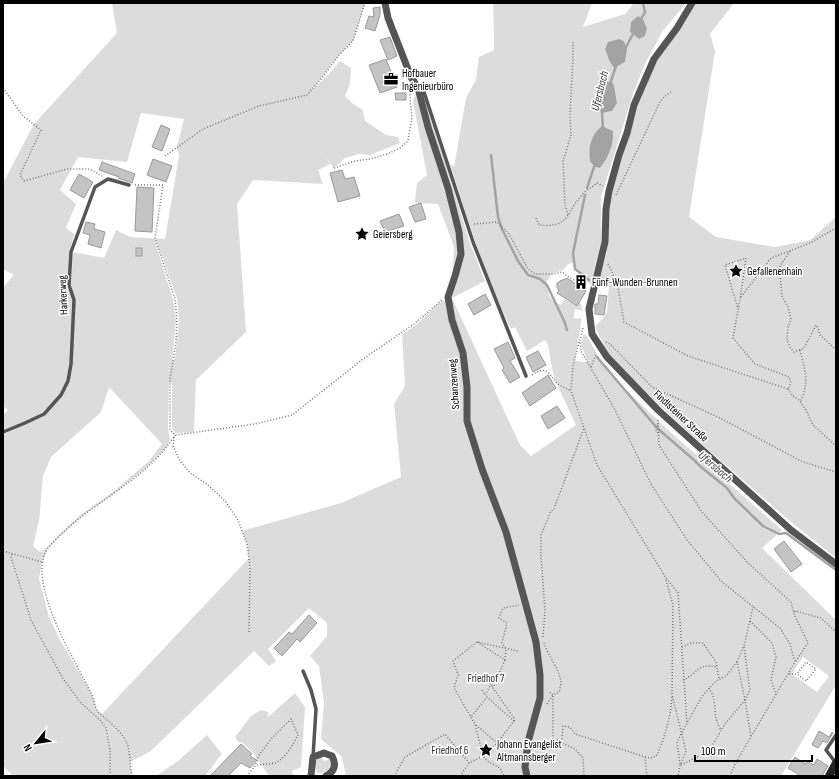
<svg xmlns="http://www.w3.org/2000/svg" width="839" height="779" font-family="'Sofia Sans Condensed',sans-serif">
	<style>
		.green { fill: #dcdcdc; fill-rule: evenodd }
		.water { fill: #a3a3a3 }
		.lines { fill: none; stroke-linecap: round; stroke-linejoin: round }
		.stream { stroke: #a3a3a3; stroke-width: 2.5 }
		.building { fill: #c4c4c4; stroke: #999 }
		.path { stroke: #777; stroke-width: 1.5; stroke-dasharray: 1 2; stroke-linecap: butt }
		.service { stroke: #555; stroke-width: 3.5 }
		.minor { stroke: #555; stroke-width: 7 }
		.secondary { stroke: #222; stroke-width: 8 }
		.labels { text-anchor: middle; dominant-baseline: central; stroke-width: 3; stroke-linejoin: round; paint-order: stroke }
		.poi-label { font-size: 11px; fill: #000; stroke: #fff; text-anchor: start }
		.street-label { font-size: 11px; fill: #000; stroke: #fff }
		.park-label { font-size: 11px; fill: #333; stroke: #fff }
		.water-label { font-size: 12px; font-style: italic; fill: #444; stroke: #fff }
	</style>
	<rect width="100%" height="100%" fill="#fff"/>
	<!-- green -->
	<g class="green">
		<path d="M112,3H365L353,41L339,55L312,90L329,74L340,61L351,68L350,84L345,96L353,104L363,110L365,121L386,135L398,137L400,143L370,155L359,154L345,158L334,168L325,157L330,164L318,170L323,184L253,180L237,204L246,332L196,380L194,432L175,433L172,428V383H169L168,431L170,439L167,447L149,465L115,493L81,517L48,548L42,562L39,579L49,617L59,638L93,696L97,710L102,714L249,558L247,544L242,531L341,503L401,477L394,404L405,386L402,335L416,325L440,302L452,298L454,247L438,204L415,203L417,183L427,175L413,101L418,88L424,92L470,243L485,281L452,298L520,445L531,456L576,425L554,378L548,345L545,340L527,351L515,327L511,329C485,276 468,220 450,164L454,167L466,98L476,80L479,57L494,50V35L493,3H592L583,27L625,14L634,3H686L662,32L645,64L634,91L601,197V242L591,284L585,281L573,263L568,264L563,270L552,274L547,281C548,293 548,300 561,305L564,299L576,306L580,302L583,311L575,309L574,317L575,319L581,318C581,333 576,346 575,361L587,362C586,350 577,348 584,334L587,336L601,361L622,386L668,430L782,530L762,548L836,620V685L781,776H346L342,757L321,739L324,703L319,666L310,656L327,636V623L309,608L268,649L276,661L269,666L254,651L151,751L130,762L132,776H13L3,766V763L5,761L3,757V433L26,424L45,415L62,396L69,382L72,364L75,300L71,285L73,252L104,258L116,230L130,237L165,239L179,156L177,147L184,119L141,113L127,162L78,157L60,190L76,204L66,228L74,234L70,251L68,285L73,300L70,364L67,381L59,395L43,412L24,422L3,430V415L8,410L3,406V287L14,275L3,269V183L34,124L117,33ZM638,17L643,19L647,29L645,36L639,39L630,32L631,22ZM619,39L624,41L627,50L625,62L615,67L609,60L605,49L608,42ZM601,82H612L614,85L617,103L612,111L602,113L596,107V94ZM602,126L613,131C614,145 609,156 600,168L595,167L590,163C588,148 590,135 602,126ZM156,240L177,298L179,321L175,358L172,362L176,320L173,300L155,241ZM109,387L162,444L148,462L113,492L79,516L46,548L40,552L33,546L39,521L43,476L51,457L101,412ZM803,657L829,676L817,692L792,674Z"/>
		<path d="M696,3H734L710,34L715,51L689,217L716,237L775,247L810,240L836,217V558L791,522L698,441L631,378L608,353L595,327L607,313L609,286L597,285L607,253L610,196L634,117L651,70L661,53Z"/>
		<path d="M295,693L305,707L301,767L292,771L294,776H269L253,753L242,742L239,743L235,737L251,716L261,710L268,712V717Z"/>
		<path d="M207,735L222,754L205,776H156L178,761Z"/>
		<path d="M321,757L324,761L329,759L332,763L330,770L322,773H317L315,765L316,760Z"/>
	</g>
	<!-- water -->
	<g class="water">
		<path d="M638,16L643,19L647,29L645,36L639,39L630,32L631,22Z"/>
		<path d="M619,39L624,41L627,50L625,62L614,68L609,60L605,49L608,42Z"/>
		<path d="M601,82H612L614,85L617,103L612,111L602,113L596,107V94Z"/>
		<path d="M602,126L613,131C614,145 609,156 600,168L595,167L590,162C588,148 590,135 602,126Z"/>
	</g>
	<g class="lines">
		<!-- stream -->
		<g class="stream">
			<path d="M640,21L645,12L643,3"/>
			<path d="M625,49L634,32"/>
			<path d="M610,84L616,66"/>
			<path d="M603,110L602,113L603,128"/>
			<path d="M491,155L498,217L502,229L518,261L528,275L540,279L547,285L565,323L567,330"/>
			<path d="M587,188L595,164"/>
			<path d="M585,195L573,253L575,269L589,280"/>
			<path d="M597,357L657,428L694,460L701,467L727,488L734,498L763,526L779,534L786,533L836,570"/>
		</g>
	</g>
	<!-- building -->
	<g class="building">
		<path d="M380,7V15L375,31L365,28L369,16L374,17L373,8Z"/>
		<path d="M390,37L397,56L388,60L380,40Z"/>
		<path d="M386,59L397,87L380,93L369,65Z"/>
		<path d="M395,93H406V100H396Z"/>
		<path d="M161,125L170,129L162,151L152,147Z"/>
		<path d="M153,159L172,166L166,182L147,175Z"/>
		<path d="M102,162L135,174L132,183L118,178L119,177L99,170Z"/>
		<path d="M342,170L345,179L354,177L360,196L338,202L330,173Z"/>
		<path d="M79,174L93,182L84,198L70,190Z"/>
		<path d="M137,187L154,188L152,232L135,231Z"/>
		<path d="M421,203L426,219L415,222L409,207Z"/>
		<path d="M399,214L404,226L385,232L380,221Z"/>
		<path d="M86,222L95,224L94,229L105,232L101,248L88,244L90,235L83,233Z"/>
		<rect x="136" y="248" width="6" height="8"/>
		<path d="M567,278L586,291L577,306L557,293L559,291L557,287V283L560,281Z"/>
		<path d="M485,294L491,305L474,315L468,304Z"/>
		<path d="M599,295L607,296L604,315L595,314V304H598Z"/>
		<path d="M508,342L515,358L510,361L520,377L510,383L502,370L504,368L494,349Z"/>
		<path d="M538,351L546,365L533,372L526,357Z"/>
		<path d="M548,375L556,388L530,406L522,393Z"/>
		<path d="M557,406L565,418L548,429L541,416Z"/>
		<path d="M784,541L802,564L791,572L774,549Z"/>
		<path d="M309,615L317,623L300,642L297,639L282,656L274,648L289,632L292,634Z"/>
		<path d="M819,731L829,737L832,732L833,733L827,743L823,741L818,748L812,745Z"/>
		<path d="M241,744L252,754L250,756L257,760L250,768L241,763L228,776H210Z"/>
		<path d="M795,757L805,764L807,761L814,765L817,759L828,766L822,776H801L788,768Z"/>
	</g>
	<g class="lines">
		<!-- path -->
		<g class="path">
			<path d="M3,88L23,116L41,130L20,175L24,181L67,169H90L102,176"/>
			<path d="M165,156L203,129L259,106L307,95L321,79L339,55L353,41L365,3"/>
			<path d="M334,168L355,161L370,159L387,154L400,148L408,141L412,118L409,88"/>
			<path d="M135,185H163L155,238L175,299L177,321L176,342L170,379V430L175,435L255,424L292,415L363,359L414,324L442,300"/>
			<path d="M616,195L660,102L665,96L671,92"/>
			<path d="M568,215L565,205L563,161L571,135L570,113L573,59V42"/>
			<path d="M536,218L539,225C571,228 565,213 582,195C586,190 592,187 597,183L603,186"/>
			<path d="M474,224L497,222L509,234L528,269L535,274H554L562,272L579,284L586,290"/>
			<path d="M790,251L780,266V274L782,296L788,307L791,319L788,328L787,340L790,347L794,352L804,348L816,325L818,328L820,335L836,350"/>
			<path d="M608,264L617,282L624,322L688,356L788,389L791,383L789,377L755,364L733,338L740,299L746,258L725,265L738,309"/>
			<path d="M741,297L771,258L810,243L836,228"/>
			<path d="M583,328L580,340L581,351L614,408L651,484L687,540L722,582L780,628L790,644L795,662L735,764L730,776"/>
			<path d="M579,342L573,366L571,391L597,465L666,578L678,593L687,723"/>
			<path d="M606,342L610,344L652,387L720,418L803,462L836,472"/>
			<path d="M800,350C805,370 810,383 800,402"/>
			<path d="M591,367L596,354"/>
			<path d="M532,375C546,365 548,373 557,383C560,386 566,388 571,391"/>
			<path d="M788,389L793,396L799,400L806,410L813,425L836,446"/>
			<path d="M658,420L659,445L702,512L748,563L791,602L794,614L808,643L795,662"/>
			<path d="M658,425L656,426V431L658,433"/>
			<path d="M174,437L173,446L180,461L190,473L208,485L225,501L238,520L247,544L250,566L249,632"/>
			<path d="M3,551L42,562"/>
			<path d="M12,554L11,557L31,620L62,677L80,702L101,721L106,728L110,751V776"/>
			<path d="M666,580L673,605L672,694L686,751L680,766L678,776"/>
			<path d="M795,612V611L821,618L836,632"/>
			<path d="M750,621L772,643L776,657L771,680L776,695"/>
			<path d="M543,637L545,611L541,556V535L551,511L554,509L584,428"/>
			<path d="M477,642L453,661L458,675L454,688L475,724L483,756L487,761L500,768L504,776"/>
			<path d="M544,643C548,655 560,671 561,682C561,685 560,689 559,692L553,695L548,691"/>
			<path d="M682,647L691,643H703L716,662L719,679"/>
			<path d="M744,647L750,690L745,700"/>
			<path d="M505,660L506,649L502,643L507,623L499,618L503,608L519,605"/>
			<path d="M737,662L744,646L753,607"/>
			<path d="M789,674H797L806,681L816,669L806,662L797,674"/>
			<path d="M479,678L491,684L493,688"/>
			<path d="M683,680C700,673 695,663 717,667"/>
			<path d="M709,688C711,692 714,697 714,701C716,713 714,718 721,730"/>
			<path d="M482,690L485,695"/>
			<path d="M485,695L491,684"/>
			<path d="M547,704L553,695V740H562L563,726L570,727L575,734L645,757L647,776"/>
			<path d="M514,721V718L493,688L505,660L477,642L518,651"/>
			<path d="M476,725L497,743"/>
			<path d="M561,741L562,743L575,749L583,758L584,776"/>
			<path d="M645,757L652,758L657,755C665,737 671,716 672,696"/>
			<path d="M680,764L677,742L687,723L703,695L716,681L726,676L737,662L745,700"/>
			<path d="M681,765L709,751L725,724L745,700L751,737"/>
			<path d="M132,776C130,767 130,750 127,743C124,735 112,724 105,718C103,716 98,713 97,710C95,707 94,702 93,698C92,694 90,691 88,687C73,657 24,578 49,547C85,504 144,484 175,435"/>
			<path d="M247,776L255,766L259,755L272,738L291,719L298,735C294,743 284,761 274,763C267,765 262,763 255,766"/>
			<path d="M394,776L405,757L445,734L469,763L483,756L497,743L514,721L487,697L471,717"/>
			<path d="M460,776L469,763"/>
		</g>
		<!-- service -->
		<g class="service">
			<path d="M420,90L424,92L473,242L526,376"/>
			<path d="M3,432L25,423L44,414L61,395L68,381L71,364L74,300L69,285L71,252L95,187L108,179L129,185"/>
			<path d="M303,671L311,690L316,709L313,757"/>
			<path d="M836,763L826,750L836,735"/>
		</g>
		<!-- minor -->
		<g class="minor">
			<path d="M385,3L388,18L411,77L418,88L428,127L448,188L459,232L461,254L455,276L448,297L452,320L463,353L467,387V421L482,469L506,532L536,642L540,675V698L528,742L525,767L527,776"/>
			<path d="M692,3L677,28L654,59L634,105L627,133L619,155L609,191L606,209L605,242L589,309L592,334L607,357L658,410L791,530L836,564"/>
			<path d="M311,776L313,757L324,753L332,756C337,765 334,772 326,776"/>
		</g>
		<!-- secondary -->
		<path class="secondary" d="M829,776L836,763"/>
	</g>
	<!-- icons -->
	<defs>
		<symbol id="office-bare" viewBox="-9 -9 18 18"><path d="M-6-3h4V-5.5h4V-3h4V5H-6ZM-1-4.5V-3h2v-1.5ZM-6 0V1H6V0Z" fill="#000" stroke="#fff" stroke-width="2.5" paint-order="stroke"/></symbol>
		<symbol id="sight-bare" viewBox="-9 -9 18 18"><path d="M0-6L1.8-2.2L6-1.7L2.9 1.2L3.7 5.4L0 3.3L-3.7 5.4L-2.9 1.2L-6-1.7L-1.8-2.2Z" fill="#000" stroke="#fff" stroke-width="2.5" paint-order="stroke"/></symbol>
		<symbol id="building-bare" viewBox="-9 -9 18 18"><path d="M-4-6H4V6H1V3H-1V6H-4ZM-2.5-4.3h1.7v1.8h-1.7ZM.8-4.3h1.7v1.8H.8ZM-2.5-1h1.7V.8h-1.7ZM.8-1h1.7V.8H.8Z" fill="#000" stroke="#fff" stroke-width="2.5" paint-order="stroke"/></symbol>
	</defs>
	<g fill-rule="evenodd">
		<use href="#office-bare" x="381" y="69" width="20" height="20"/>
		<use href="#sight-bare" x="352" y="224" width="20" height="20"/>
		<use href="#sight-bare" x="726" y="261" width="20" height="20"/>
		<use href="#building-bare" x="571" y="272" width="20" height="20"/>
		<use href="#sight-bare" x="476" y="740" width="20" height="20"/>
	</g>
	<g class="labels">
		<!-- poi labels -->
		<g class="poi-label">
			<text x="402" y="73">Hofbauer<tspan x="402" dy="13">Ingenieurbüro</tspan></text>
			<text x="373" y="234">Geiersberg</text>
			<text x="747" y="271">Gefallenenhain</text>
			<text x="592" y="282">Fünf-Wunden-Brunnen</text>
			<text x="497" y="744">Johann Evangelist<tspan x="497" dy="13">Altmannsberger</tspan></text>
		</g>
		<!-- street labels -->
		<g class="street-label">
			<text transform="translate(63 295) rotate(-93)">Harkerweg</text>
			<text transform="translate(454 384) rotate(-94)">Schanzenweg</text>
			<text transform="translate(681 416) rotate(43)">Findlsteiner Straße</text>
		</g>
		<!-- park labels -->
		<g class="park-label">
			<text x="486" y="678">Friedhof 7</text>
			<text x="450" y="750">Friedhof 6</text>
		</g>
		<!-- water labels -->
		<g class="water-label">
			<text transform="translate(600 91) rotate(-76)">Ufersbach</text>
			<text transform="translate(715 467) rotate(41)">Ufersbach</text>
		</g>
	</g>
	<!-- border -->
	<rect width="839" height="779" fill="none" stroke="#000000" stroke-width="8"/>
	<!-- north arrow -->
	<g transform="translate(36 743) rotate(240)" stroke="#ffffff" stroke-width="3" paint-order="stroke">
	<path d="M0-3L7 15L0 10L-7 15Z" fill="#000000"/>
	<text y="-6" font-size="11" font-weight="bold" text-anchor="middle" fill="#000000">N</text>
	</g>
	<!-- scale -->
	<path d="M695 755v6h117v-6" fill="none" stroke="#000000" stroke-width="2"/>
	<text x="701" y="755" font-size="12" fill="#000000" stroke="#ffffff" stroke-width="3" paint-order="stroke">100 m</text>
</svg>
